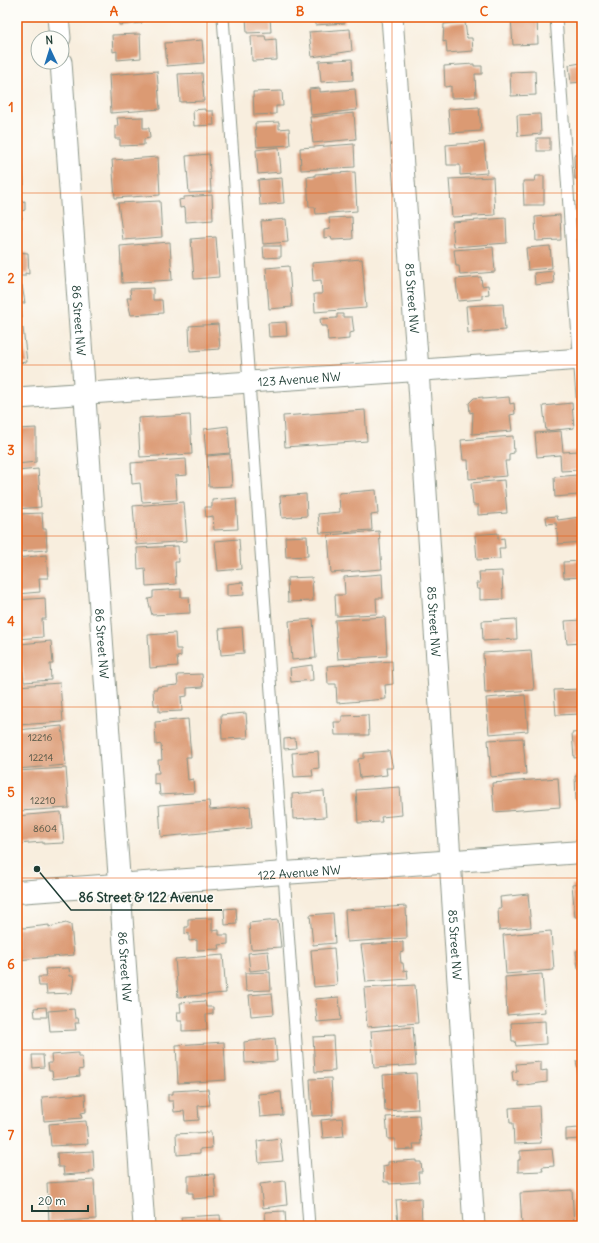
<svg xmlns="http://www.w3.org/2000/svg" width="599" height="1243" font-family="Delius,sans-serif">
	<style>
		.building { fill: #db9a73 }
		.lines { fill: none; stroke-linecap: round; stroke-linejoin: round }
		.service-casing { stroke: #8c9689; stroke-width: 13 }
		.minor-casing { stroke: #8c9689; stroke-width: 23 }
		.tertiary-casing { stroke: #8c9689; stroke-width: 24 }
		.service { stroke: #fff; stroke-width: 11 }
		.minor { stroke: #fff; stroke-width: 21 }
		.tertiary { stroke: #fff; stroke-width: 22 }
		.grid { fill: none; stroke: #e8590c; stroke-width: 1; stroke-opacity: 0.55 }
		.labels { text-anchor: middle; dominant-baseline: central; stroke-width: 3.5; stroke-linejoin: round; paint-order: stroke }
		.number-label { font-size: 10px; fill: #4e5444 }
		.street-label { font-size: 12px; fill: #1f3d34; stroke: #fdfcf7 }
		.leader { fill: none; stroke: #1f3d34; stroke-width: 1.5 }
		.callout-dot { fill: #1f3d34; stroke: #fdfcf7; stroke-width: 1.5 }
		.callout-label { font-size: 13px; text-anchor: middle; font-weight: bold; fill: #1f3d34; stroke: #fdfcf7; stroke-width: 3.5; stroke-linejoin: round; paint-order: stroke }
		.neatline { fill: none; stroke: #e8590c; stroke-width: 1.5 }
		.grid-label { font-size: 13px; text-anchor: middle; font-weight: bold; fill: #e8590c }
	</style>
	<rect width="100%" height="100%" fill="#fdfcf7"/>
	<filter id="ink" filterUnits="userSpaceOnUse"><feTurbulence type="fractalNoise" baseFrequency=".025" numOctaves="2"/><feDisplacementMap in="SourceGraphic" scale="8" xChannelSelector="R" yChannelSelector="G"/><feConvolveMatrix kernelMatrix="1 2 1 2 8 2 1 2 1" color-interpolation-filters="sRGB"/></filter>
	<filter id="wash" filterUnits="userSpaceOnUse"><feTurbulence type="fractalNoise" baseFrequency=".012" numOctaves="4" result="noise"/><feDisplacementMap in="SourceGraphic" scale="16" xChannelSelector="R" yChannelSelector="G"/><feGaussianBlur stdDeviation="0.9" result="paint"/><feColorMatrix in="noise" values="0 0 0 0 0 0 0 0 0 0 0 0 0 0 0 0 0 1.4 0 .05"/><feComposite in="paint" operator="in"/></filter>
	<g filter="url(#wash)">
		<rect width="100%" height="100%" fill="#f8eede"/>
		<g id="blocks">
			<!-- building -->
			<g class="building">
				<path d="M118,17H141L142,23L119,25Z"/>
				<path d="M246,17H270L271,32L247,33Z"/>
				<path d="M310,17H344L345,23L315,25V19L310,20Z"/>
				<path d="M537,17L538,44L513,45L511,18Z"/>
				<path d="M576,17H582V29H577Z"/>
				<path d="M465,22L467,38H472L473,51L447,53L446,41L443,42L444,24Z"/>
				<path d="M350,29L352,51L312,57L309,32Z"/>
				<path d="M140,34L141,58L117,60V51L113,52L112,35Z"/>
				<path d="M251,36H265L266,40L276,39L277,60L252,61Z"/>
				<path d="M202,40L204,63L167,66L165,43Z"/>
				<path d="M352,59L353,80L321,82L319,61Z"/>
				<path d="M581,63L582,82L571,83L569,65Z"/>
				<path d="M474,64V66H482V74H475L476,97L451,98V86L445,87L444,66Z"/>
				<path d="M157,71L160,109L111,113L109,75Z"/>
				<path d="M535,71L536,95L511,96L510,72Z"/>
				<path d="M202,73L204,101L180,102L178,74Z"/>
				<path d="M18,84L19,99H17V85Z"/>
				<path d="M320,88V92L355,89L357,110L311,115L309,89Z"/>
				<path d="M282,91L283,106H276V114L254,115L253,92Z"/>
				<path d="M17,106H19L20,130H17Z"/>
				<path d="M479,107L481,131L450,133L448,109Z"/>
				<path d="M205,109V111H213L214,125L194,126L193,110Z"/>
				<path d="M354,113L356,139L313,143L310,117Z"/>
				<path d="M540,114L541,134L518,136L517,115Z"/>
				<path d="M143,117V128H149L150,138L144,139V145L120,146V139H115V126H118L117,118Z"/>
				<path d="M279,122V129L289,128L290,145L257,147L255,123Z"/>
				<rect x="537" y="138" width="13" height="13"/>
				<path d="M484,142L487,173L460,175V165H447L446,145Z"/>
				<path d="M354,144L355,167L301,170L300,148Z"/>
				<path d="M279,147L281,172L258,174L256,150Z"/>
				<path d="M209,154L211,192L189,193L186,156Z"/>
				<path d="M574,155H582V179H575Z"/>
				<path d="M158,157L160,195L115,198L112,160Z"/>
				<path d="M23,166L24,185L20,186V192L17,193V167Z"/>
				<path d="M355,172L357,211L316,214L315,207H309L307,177L315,176V174Z"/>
				<path d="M536,176H544V205H524L523,181H535Z"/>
				<path d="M493,177L495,215L452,217L449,179Z"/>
				<path d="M282,178L284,203L260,205L258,180Z"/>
				<path d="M17,195H21V202L25,201V210L21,211L22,219L17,220Z"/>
				<path d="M212,195L213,220L186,222L185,207L180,208L179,200L184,199V197Z"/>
				<path d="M160,201L162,237L123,240L118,203Z"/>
				<path d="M560,215L561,240L536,241L535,217Z"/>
				<path d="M352,217L353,239L332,240L331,237L324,238V230L330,229L329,218Z"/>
				<path d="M506,218L507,243L454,247L452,222Z"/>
				<path d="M286,219L288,242L263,244L261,221Z"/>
				<path d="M17,234L19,249H17Z"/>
				<path d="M216,237L219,277L194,279L191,239Z"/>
				<path d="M170,242L172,280L122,283L120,246Z"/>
				<path d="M263,246H281V257L264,258Z"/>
				<path d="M550,246L552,268L528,270L526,248Z"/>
				<path d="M493,247L495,272L460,275L459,266H456L454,250Z"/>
				<path d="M17,252L28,253L29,274L25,273V276H17Z"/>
				<path d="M362,259L366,308L315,312L314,294H322L321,280L313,281L312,263Z"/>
				<path d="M289,266L292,307L269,309L266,268Z"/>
				<path d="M553,271L554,283L535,285L534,273Z"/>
				<path d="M481,277L482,286L488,285L489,294L482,295V299L458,301L456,279Z"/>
				<path d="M22,285L25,303H21L22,318L17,319V286Z"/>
				<path d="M153,288V300H162L163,313L131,315L127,298H131L130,289Z"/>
				<path d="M503,304L505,330L468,333L466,306Z"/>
				<path d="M337,314H343V317H352L354,332L349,333V339L328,341L327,326H321L320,319L337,318Z"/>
				<path d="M286,322L287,336L269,337L268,323Z"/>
				<path d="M218,324L220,349L190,351L189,326Z"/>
				<path d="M23,328L27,362L17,363V329Z"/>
				<path d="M483,397V399L509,397L510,404L514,403L515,414L510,415L512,431L472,434L473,412L470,413L469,403L474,398Z"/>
				<path d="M572,403L574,428L546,431L543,406Z"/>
				<path d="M365,410L367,441L285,447L283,416Z"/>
				<path d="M190,415L192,454L140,457L138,418Z"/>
				<path d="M228,426L230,453L206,455L204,429Z"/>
				<path d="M36,428V462L17,464V429Z"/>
				<path d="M561,431L563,452L578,451L579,470L561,471L560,455L537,457L535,433Z"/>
				<path d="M513,436L514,453L509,454V461H505L507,476L469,479L468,460H463L461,440Z"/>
				<path d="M230,454L232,486L209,487L207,456Z"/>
				<path d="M186,459L187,475L175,476L177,500L142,502L140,483L132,484L131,463Z"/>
				<path d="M38,469L41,507L17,509V471Z"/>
				<path d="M577,475L578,495L555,497L554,477Z"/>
				<path d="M504,480L507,513L478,515V505H473L471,483Z"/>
				<path d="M376,490L378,514L371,515L372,530L320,533L318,514L340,512L339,493Z"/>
				<path d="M306,494L307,516L282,518L280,496Z"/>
				<path d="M236,498L238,529L214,530L213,516L206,517L205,507H212V500Z"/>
				<path d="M184,502L187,541L136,545L133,506Z"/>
				<path d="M42,513L43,529H46L47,550L17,552V514Z"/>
				<path d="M557,516L558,520L580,517L582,542L558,544L556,523L547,524L546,517Z"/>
				<path d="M379,531L382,569L331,573L328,535Z"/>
				<path d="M498,533V539L504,538L505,548H499L500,559L477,560L475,535Z"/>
				<path d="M307,536L308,556L286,557L285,537Z"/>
				<path d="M239,539L241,569L218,571L215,541Z"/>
				<path d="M178,546L179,562H175L176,584L146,586L145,568L138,569L137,548Z"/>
				<path d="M46,555L48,578H39L40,592L17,594V558Z"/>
				<path d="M582,561V577L564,578L563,562Z"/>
				<path d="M502,571L503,599L480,600V589H477L476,583H480L479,572Z"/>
				<path d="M382,574L383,598H376L377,614L336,616L335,595H345L344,577Z"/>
				<path d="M312,577L313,601L288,602L287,578Z"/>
				<path d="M243,582L244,595L227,596V584Z"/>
				<path d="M181,589V597H189L190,613L152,615L148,599L153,598V591Z"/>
				<path d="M45,598L46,619H42L43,637L17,639V600Z"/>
				<path d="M385,617L387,656L338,659L335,620Z"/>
				<path d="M313,619L316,658L292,660L289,621Z"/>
				<path d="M516,619L517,639L483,641L482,621Z"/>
				<path d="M582,620V643L567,644L565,621Z"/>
				<path d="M242,627L244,653L221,655L219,629Z"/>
				<path d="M175,633L176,649H181V656L177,657L178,666L150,668L148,635Z"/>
				<path d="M51,641L53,664H50L51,680L24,682L20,644Z"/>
				<path d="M531,650L534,690L485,693L483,653Z"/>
				<path d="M392,661L393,684L385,685L386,699L337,703L336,684H328L327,666Z"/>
				<path d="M312,665L313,680L291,682L290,668Z"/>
				<path d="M202,674L203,687L187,688V696L181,697L182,711L159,712V705H154L153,689H157V687L178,685L177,675Z"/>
				<path d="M60,683L63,722L17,725V686Z"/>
				<path d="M581,689L582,714L556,715L554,690Z"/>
				<path d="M525,695L528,731L489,734L486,698Z"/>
				<path d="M246,713L248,738L222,739L221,715Z"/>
				<path d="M368,715L369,735H335L334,722H342V716Z"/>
				<path d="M188,719L191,757H186L188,780L193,779L194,793L160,795L159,783L154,784V773H159L158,760H162L161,744L156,745L155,722Z"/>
				<path d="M62,726L66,765L17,769V730Z"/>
				<path d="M582,732V757L574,758L572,733Z"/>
				<path d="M295,738L296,748L284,749V739Z"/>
				<path d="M523,738L526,774L491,777L488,740Z"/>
				<path d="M318,751L319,768L312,769L313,776L294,777L292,753Z"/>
				<path d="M389,751L393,768H386L387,775L360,778L358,759L364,758V753Z"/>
				<path d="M66,768L69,808L19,811L17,771Z"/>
				<path d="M575,776H582V801H576Z"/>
				<path d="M558,778L560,807L494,812L492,783Z"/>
				<path d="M400,787L402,815L381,817L382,822L358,823L356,790Z"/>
				<path d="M324,791L326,817L293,819L292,794Z"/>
				<path d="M209,801L210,810L250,806L252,828L161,837L159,805Z"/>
				<path d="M61,812L64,843L43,844V842L17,844V816Z"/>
				<path d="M582,884V917H575L572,885Z"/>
				<path d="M528,894L531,927L499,930L498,908H501L500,897Z"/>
				<path d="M406,906L407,938L347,942L345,910Z"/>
				<path d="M236,908L237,924L225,925L224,909Z"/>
				<path d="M333,913L335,943L313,945L310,915Z"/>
				<path d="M212,918V931L219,930V935H228V944L219,945L220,949L197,950V940L189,941V933L185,934V927H188V919Z"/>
				<path d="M278,920L281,947L251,949L249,923Z"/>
				<path d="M66,923L71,925L74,955L17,960V927L24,928L49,925V927Z"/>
				<path d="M551,931L554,970L506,974L503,935Z"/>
				<path d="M403,942V952L400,953L401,963H403L404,971L407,970L408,979L366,982L361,945Z"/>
				<path d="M334,948L337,985L314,987L311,950Z"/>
				<path d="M268,951L270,969L250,971L248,953Z"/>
				<path d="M576,951H582V969H578Z"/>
				<path d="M223,955L226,993L178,997L175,959Z"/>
				<path d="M69,968L70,976H74L72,993L47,994L46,986H39L38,977H46L45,969Z"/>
				<path d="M270,972L271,990L246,991L245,973Z"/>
				<path d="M542,974L545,1012L507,1015L505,977Z"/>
				<path d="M415,985L418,1023L367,1027L364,988Z"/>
				<path d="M272,993L274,1014L251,1016L249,995Z"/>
				<path d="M339,997L341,1020L317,1022L315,999Z"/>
				<path d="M205,1001L206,1007H213V1014L206,1015L207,1030L182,1031V1021H178L177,1012H181L180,1003Z"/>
				<path d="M46,1007L47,1017H35L34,1008Z"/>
				<path d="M74,1009L75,1018H78L79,1023H75L76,1030L50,1031L48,1011Z"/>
				<path d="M545,1021L546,1044L516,1046L515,1041H512L511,1023Z"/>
				<path d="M413,1027L416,1065L374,1068L371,1031Z"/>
				<path d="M333,1036L335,1071L315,1072L313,1037Z"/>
				<path d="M275,1038L277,1061L245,1063L244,1042Z"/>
				<path d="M224,1042L226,1080L178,1083L176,1045Z"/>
				<path d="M78,1053V1057H82L83,1069L79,1070L80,1076L53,1079L52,1071H49L48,1063H52L51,1055Z"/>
				<path d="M32,1055H43L44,1067L33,1068Z"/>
				<path d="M576,1061H582V1075H579Z"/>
				<path d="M541,1062V1071L547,1070V1082L518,1086V1081H513L512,1072L517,1071L516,1064Z"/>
				<path d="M416,1073L418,1109L385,1111L383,1075Z"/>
				<path d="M331,1078L333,1115L312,1116L310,1079Z"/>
				<path d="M208,1089L210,1105L198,1106L199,1120L185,1121L184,1111L174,1112L173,1101H168V1094H173V1091Z"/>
				<path d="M281,1092L283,1115L260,1117L258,1094Z"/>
				<path d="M85,1094L86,1112L81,1113L82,1118L44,1121L42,1097Z"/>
				<path d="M539,1106L541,1143L514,1144L513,1123H510L509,1108Z"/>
				<path d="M419,1115L421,1144H413L414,1149L395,1150V1139H388L386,1117Z"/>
				<path d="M342,1118L344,1136L323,1138L321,1120Z"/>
				<path d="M86,1121L88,1144L51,1146L49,1124Z"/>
				<path d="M579,1128L580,1139L566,1140V1129Z"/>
				<path d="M211,1132L212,1148L200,1149V1153L177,1155L176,1134Z"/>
				<path d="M280,1138L283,1161L259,1163L257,1141Z"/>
				<path d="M552,1149L554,1166L542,1167L543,1171L518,1172V1160H520V1151Z"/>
				<path d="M93,1151L94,1171H89L90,1173L64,1175L63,1167H58L57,1153Z"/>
				<path d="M416,1160V1162H421L422,1172H418L419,1182L389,1184V1182H384L383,1166L388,1165V1162Z"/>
				<path d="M214,1174L216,1197L193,1199V1193H188V1176Z"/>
				<path d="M94,1180L96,1219L49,1222L47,1183Z"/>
				<path d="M285,1181L287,1205L263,1208L260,1184Z"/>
				<path d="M572,1190L574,1226H522L520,1193Z"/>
				<path d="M421,1198L422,1226H414V1222L398,1224L396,1200Z"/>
				<path d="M285,1211L286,1226H266L265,1212Z"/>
				<path d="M220,1215L221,1226H182L181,1217Z"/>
			</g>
		</g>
	</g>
	<g filter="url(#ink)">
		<use href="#blocks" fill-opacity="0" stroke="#8c9689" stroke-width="1"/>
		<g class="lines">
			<defs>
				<g id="service">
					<path d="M223,17L309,1226"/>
					<path d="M556,17L582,397"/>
				</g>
				<g id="minor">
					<path d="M58,17L60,38"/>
					<path id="s1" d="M392,17L418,370L474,1226"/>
					<path id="s2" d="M61,62L144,1226"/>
					<path id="s3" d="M17,398L582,359"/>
				</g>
				<g id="tertiary">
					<path id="s4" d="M17,892L582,852"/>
				</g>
			</defs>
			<!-- service casing -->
			<use href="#service" class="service-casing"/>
			<!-- minor casing -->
			<use href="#minor" class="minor-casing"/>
			<!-- tertiary casing -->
			<use href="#tertiary" class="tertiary-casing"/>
			<!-- service -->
			<use href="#service" class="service"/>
			<!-- minor -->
			<use href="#minor" class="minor"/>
			<!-- tertiary -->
			<use href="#tertiary" class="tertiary"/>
		</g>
	</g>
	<!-- grid -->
	<path class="grid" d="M207,17V1226M392,17V1226M17,193H582M17,365H582M17,536H582M17,707H582M17,878H582M17,1050H582"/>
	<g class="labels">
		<!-- number labels -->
		<g class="number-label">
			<text x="40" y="737">12216</text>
			<text x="41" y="757">12214</text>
			<text x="43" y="800">12210</text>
			<text x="45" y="828">8604</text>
		</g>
		<!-- street labels -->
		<g class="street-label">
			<text stroke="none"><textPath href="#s1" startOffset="282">85 Street NW</textPath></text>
			<text stroke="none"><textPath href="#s2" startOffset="259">86 Street NW</textPath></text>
			<text stroke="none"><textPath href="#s3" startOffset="283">123 Avenue NW</textPath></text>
			<text stroke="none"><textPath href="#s1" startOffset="606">85 Street NW</textPath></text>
			<text stroke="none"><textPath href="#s2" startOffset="583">86 Street NW</textPath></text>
			<text stroke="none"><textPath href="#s4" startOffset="283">122 Avenue NW</textPath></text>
			<text stroke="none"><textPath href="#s1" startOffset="930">85 Street NW</textPath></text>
			<text stroke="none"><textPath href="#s2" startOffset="907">86 Street NW</textPath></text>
		</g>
	</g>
	<!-- callouts -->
	<path class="leader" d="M37 869L71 910H222"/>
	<circle class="callout-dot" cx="37" cy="869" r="4"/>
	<g class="callout-label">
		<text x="146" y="902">86 Street &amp; 122 Avenue</text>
	</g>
	<!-- margin -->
	<rect width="599" height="1243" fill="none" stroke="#fdfcf7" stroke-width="44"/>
	<!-- north arrow -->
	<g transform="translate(50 50) rotate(356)"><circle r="19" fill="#fdfcf7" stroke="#a4b0a9"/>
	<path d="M0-3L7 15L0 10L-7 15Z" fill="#1f6fb2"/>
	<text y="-6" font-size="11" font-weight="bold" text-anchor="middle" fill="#1f3d34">N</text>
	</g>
	<!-- scale -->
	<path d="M32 1205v6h56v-6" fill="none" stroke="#1f3d34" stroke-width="2"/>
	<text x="38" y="1205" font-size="12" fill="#1f3d34" stroke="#fdfcf7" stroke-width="3" paint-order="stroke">20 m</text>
	<rect x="22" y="22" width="555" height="1199" class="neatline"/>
	<g class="grid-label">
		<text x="114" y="16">A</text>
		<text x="300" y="16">B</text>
		<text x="484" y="16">C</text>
		<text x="11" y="112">1</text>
		<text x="11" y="283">2</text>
		<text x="11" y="455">3</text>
		<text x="11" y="626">4</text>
		<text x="11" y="797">5</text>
		<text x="11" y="969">6</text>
		<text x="11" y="1140">7</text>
	</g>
</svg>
